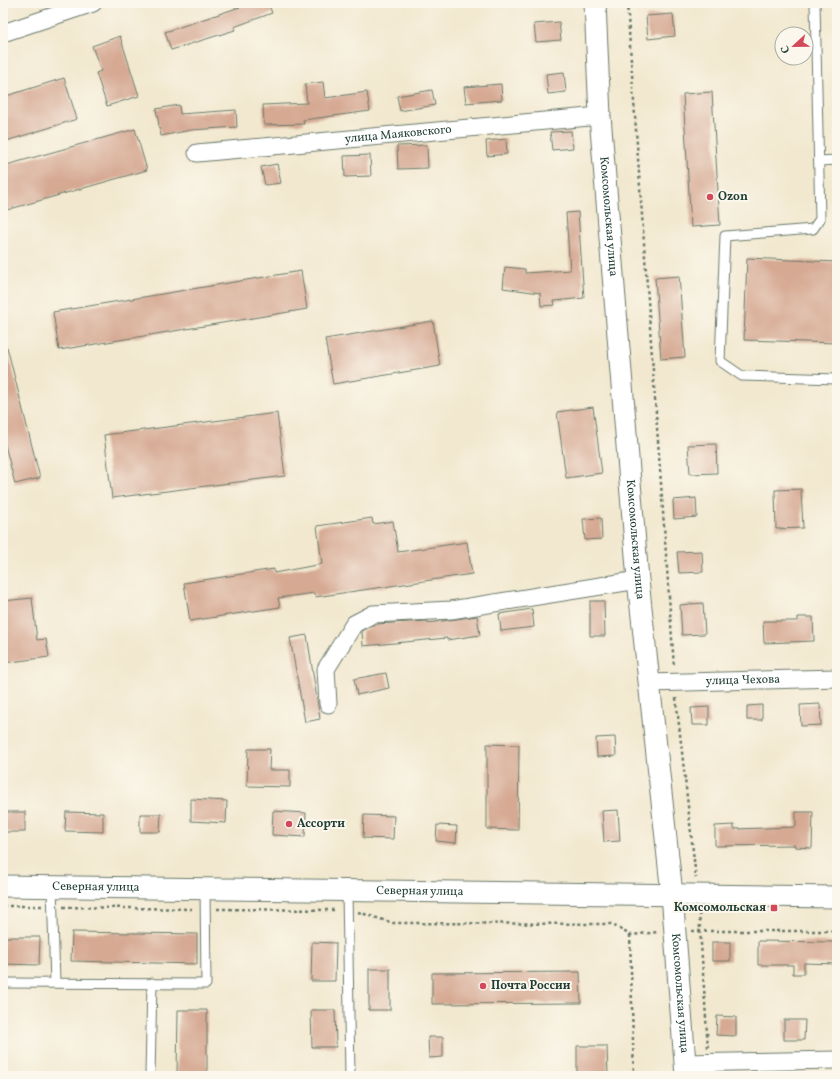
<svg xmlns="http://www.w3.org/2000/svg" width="840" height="1079" font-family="Vollkorn,serif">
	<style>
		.building { fill: #d6a993 }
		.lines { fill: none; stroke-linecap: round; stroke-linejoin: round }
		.service-casing { stroke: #69796a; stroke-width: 11 }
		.minor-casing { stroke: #69796a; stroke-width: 19 }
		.tertiary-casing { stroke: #69796a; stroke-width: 23 }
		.path { stroke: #69796a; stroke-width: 2.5; stroke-dasharray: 3 3; stroke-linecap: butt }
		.service { stroke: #fff; stroke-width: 9 }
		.minor { stroke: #fff; stroke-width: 17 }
		.tertiary { stroke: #fff; stroke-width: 21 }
		.poi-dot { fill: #d1495b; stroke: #fbf7ec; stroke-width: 1.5 }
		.labels { text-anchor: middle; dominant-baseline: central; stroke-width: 4; stroke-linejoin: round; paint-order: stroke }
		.street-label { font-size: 12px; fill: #1f3d34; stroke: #fbf7ec }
		.poi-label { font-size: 12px; font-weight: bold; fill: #1f3d34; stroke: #fbf7ec; text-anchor: start }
	</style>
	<rect width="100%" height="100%" fill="#fbf7ec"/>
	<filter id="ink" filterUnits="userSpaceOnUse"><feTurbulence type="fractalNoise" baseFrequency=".025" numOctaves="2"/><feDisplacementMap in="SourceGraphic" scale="8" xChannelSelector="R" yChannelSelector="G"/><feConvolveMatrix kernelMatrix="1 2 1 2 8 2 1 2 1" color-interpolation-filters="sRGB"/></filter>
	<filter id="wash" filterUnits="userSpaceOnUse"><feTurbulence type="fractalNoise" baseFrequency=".012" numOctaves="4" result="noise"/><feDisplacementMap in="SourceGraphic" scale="16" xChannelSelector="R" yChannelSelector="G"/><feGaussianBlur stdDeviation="0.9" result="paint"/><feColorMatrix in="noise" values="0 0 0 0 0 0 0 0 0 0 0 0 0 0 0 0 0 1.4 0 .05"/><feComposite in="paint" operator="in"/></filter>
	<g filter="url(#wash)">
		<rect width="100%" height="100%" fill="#f2e8cf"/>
		<g id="blocks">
			<!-- building -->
			<g class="building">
				<path d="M245,3H268L272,13L234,27L235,30L171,50L165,32L246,5Z"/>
				<path d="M673,14L675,36L648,39L646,16Z"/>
				<path d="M559,22L561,40L536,42L534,24Z"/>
				<path d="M120,36L139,96L107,106L96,73L101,71L92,46Z"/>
				<path d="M564,72L566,92L548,94L546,74Z"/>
				<path d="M64,78L77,119L3,142V97Z"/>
				<path d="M323,82L325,98L367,92L370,111L303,120L304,124L264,125L263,105L307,103L305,84Z"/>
				<path d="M501,84L502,100L466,103L464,87Z"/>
				<path d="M432,90L435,105L400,111L397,96Z"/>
				<path d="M712,92L720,225L691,227L683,94Z"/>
				<path d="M179,105L180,114L236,110L237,127L191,130L161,136L156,109Z"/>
				<path d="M135,129L147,170L3,211V166Z"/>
				<path d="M571,131L573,148L552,150L550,132Z"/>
				<path d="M506,139L507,154L487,156L486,141Z"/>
				<path d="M427,145L428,168L398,169L397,146Z"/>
				<path d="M370,155L371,176L345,177L344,156Z"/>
				<path d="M277,164L281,183L265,185L261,167Z"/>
				<path d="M578,212L584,298L554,301L555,305L541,306L540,293L503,288L505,267L525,269V273L570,270L566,213Z"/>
				<path d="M747,258L837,262V343L744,340Z"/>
				<path d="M301,271L307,309L59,350L53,312Z"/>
				<path d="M679,276L685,357L661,359L655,278Z"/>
				<path d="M433,321L440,366L333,384L325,339Z"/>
				<path d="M7,347L40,478L15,484L3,437V348Z"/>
				<path d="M593,407L602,473L566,478L557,412Z"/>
				<path d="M277,413L285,476L112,498L104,435Z"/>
				<path d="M716,444L717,473L690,474L688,445Z"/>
				<path d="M801,489L803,528L776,529L775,490Z"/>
				<path d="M696,498L697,517L674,519L673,500Z"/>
				<path d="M372,518L373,524L393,521L398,552L467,542L472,574L315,597L314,593L278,598L280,607L190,621L184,583L274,569V573L322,564L317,526Z"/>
				<path d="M601,518L602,539L585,540L583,519Z"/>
				<path d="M702,551L703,572L679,573L677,552Z"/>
				<path d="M32,598L37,640L46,639L49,657L3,663V601Z"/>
				<path d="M590,601H604L605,636H590Z"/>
				<path d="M703,603L705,634L682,635L680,605Z"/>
				<path d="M532,609L534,627L501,631L499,614Z"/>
				<path d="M477,616L480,635L447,640V638L363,646L362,631L376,624L428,621V623Z"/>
				<path d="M798,617H813L814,641L764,643L763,621H798Z"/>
				<path d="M307,635L320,719L305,722L290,638Z"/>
				<path d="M386,673L389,688L357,695L354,679Z"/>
				<path d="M820,704L821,725L801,726L800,705Z"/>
				<path d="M762,705V720H747V706Z"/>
				<path d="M709,707V725H692L691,708Z"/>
				<path d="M615,737L616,756L597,757L596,738Z"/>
				<path d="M487,744L519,745L518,830L487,829Z"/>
				<path d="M248,749H270L269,770H290V787L247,786Z"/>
				<path d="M191,799L227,801L226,823L191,821Z"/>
				<path d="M618,810L620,841L604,842L602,811Z"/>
				<path d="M273,811L306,813L305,837L272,835Z"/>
				<rect x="3" y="812" width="22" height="20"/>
				<path d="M66,812L103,813V832L65,831Z"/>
				<path d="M796,812H813L812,848L795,847V845L715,846V826L734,825V829L796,827Z"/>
				<path d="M140,814H161L160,832H140Z"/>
				<path d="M364,815L394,816L393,839L363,838Z"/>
				<path d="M437,825L457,826L456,843L436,841Z"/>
				<path d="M72,932L197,934V964L71,961Z"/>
				<path d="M3,937H40L39,965L3,964Z"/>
				<path d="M758,941L837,942V964L804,963V974H793V965H758Z"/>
				<path d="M312,942L336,943L335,981H311Z"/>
				<rect x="712" y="942" width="18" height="19"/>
				<rect x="369" y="969" width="21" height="41"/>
				<path d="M580,972L581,1003L432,1004V973Z"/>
				<path d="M178,1010H207V1076H177Z"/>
				<path d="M311,1010H335L336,1047H312Z"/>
				<path d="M717,1016L736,1017V1036L716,1035Z"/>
				<path d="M784,1020H805L804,1040H784Z"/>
				<path d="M428,1037H443V1057L429,1058Z"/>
				<path d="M577,1046H607L608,1076H577Z"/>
			</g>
		</g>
	</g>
	<g filter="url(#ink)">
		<use href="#blocks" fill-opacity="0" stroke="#69796a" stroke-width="1"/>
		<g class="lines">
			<defs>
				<g id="service">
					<path d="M815,3L820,219L813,229L725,236L720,361L742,376L837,379"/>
					<path d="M819,161L837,160"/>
					<path d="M52,887L55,983"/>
					<path d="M347,890L350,1076"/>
					<path d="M3,983L206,984L205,888"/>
					<path d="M150,1076L152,983"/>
				</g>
				<g id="minor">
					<path d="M3,33L93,3"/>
					<path id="s1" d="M197,153L600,116"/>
					<path id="s2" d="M649,683L837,678"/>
					<path d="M328,704L326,669L354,624L373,614L451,610L638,580"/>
					<path d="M685,1063L837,1060"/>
				</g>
				<g id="tertiary">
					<path id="s3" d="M595,3L600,116L638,580L672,894L686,1076"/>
					<path id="s4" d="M3,886L837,897"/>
				</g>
			</defs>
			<!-- service casing -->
			<use href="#service" class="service-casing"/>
			<!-- minor casing -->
			<use href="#minor" class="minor-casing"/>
			<!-- tertiary casing -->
			<use href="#tertiary" class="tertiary-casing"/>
			<!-- path -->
			<g class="path">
				<path d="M627,3L674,667"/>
				<path d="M676,698L696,878"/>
				<path d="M3,906H42"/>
				<path d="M63,907L194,909"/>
				<path d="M217,909L336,910"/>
				<path d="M358,912L393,923L611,924L630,935L659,932"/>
				<path d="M699,913L708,1048"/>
				<path d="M692,931H837"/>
				<path d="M630,935L634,1076"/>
			</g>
			<!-- service -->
			<use href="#service" class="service"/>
			<!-- minor -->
			<use href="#minor" class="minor"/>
			<!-- tertiary -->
			<use href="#tertiary" class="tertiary"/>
		</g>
	</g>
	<!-- markers -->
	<g class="poi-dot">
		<circle cx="710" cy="197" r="4"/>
		<circle cx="289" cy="824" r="4"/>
		<rect x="770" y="904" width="8" height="8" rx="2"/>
		<circle cx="483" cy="986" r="4"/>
	</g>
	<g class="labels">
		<!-- street labels -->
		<g class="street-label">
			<text stroke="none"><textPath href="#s1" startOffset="202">улица Маяковского</textPath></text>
			<text stroke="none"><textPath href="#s3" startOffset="214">Комсомольская улица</textPath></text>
			<text stroke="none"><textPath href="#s3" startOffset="538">Комсомольская улица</textPath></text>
			<text stroke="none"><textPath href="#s2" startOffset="94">улица Чехова</textPath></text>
			<text stroke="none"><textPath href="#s4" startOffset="93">Северная улица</textPath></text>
			<text stroke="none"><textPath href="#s4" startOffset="417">Северная улица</textPath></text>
			<text stroke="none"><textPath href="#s3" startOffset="994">Комсомольская улица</textPath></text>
		</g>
		<!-- poi labels -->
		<g class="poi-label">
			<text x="718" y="197">Ozon</text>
			<text x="297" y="824">Ассорти</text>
			<text x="766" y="908" text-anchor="end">Комсомольская</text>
			<text x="491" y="986">Почта России</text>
		</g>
	</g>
	<!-- margin -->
	<rect width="840" height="1079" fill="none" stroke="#fbf7ec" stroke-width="16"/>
	<!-- north arrow -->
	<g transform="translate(794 46) rotate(248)"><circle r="19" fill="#fbf7ec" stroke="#a3ada2"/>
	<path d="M0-3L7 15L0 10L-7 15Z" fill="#d1495b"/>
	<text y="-6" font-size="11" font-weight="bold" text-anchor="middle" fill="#1f3d34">С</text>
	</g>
</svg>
